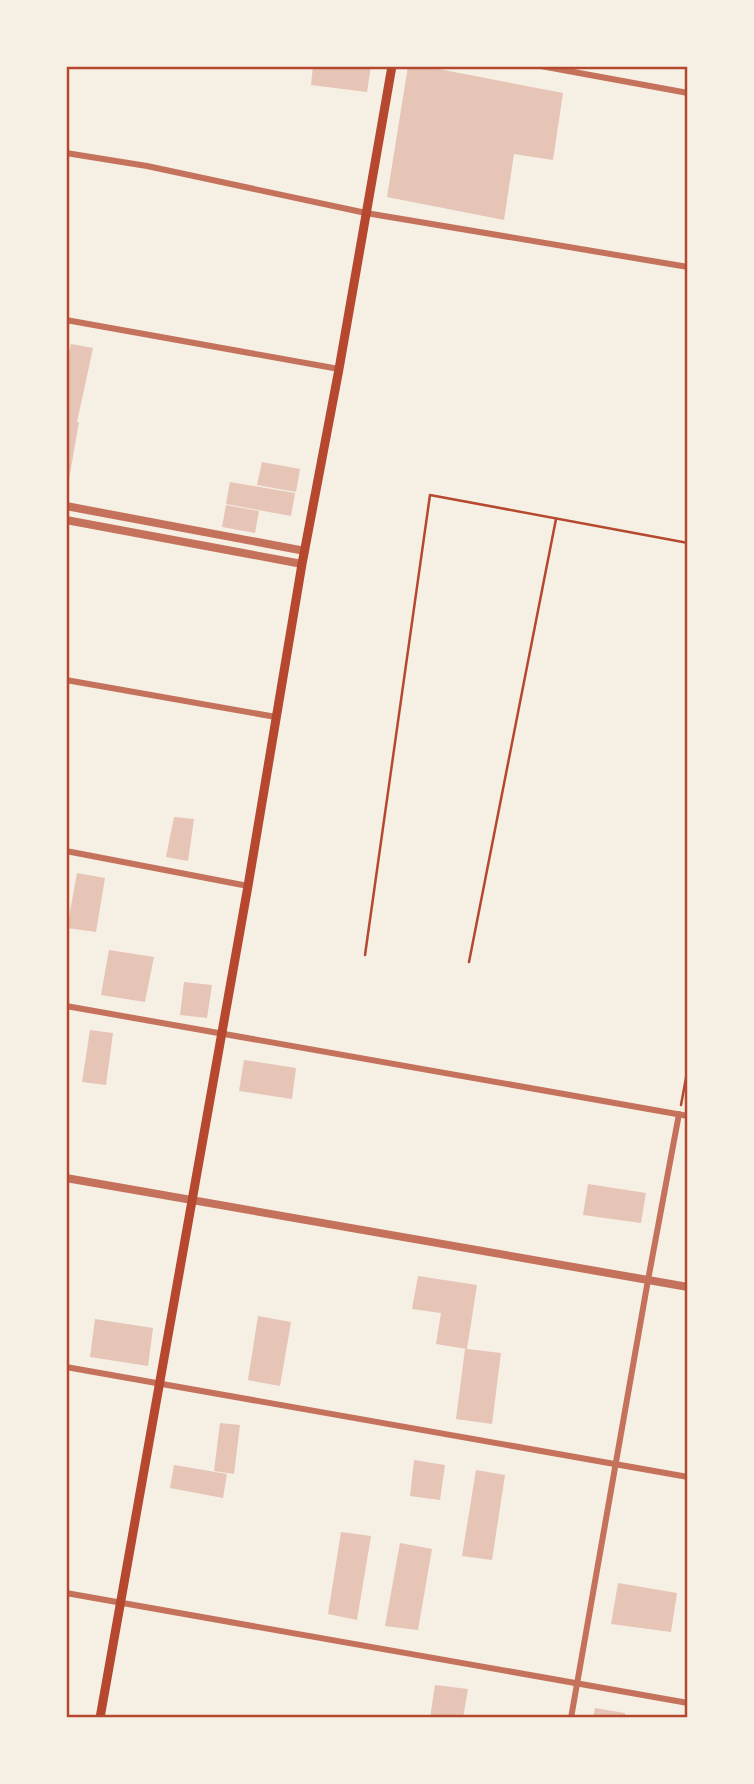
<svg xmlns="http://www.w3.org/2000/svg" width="754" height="1784" font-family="'Source Serif 4',serif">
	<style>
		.building { fill: #e6c5b7 }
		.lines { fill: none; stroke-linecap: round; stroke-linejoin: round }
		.path { stroke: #b5482f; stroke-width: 2.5 }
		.minor { stroke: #c5725c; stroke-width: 6 }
		.tertiary { stroke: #c5725c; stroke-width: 8 }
		.secondary { stroke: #b5482f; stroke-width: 9 }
		.neatline { fill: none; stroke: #b5482f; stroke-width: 2.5 }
	</style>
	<rect width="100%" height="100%" fill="#f6efe4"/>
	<!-- building -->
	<g class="building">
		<path d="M313,66H371L367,92L311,85Z"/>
		<path d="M408,66H423L563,93L553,160L514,154L504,220L387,197Z"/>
		<path d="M71,344L93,348L77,422H79L68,485H66V364Z"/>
		<path d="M262,462L300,469L296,492L257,485Z"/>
		<path d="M230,482L295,493L291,516L226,504Z"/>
		<path d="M226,505L259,511L255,533L222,527Z"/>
		<path d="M174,817L194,819L188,861L166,857Z"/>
		<path d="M77,873L105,878L96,932L67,928Z"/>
		<path d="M109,950L154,957L145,1002L101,995Z"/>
		<path d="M184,982L212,985L207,1018L180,1015Z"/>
		<path d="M90,1030L113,1033L106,1085L82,1082Z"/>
		<path d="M244,1060L296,1068L292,1099L239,1091Z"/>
		<path d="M588,1184L646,1193L641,1223L583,1215Z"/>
		<path d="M418,1276L477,1285L467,1349L501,1353L492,1424L456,1419L465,1349H467L436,1344L441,1313L412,1309Z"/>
		<path d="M258,1316L291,1322L280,1386L248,1380Z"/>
		<path d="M95,1319L153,1328L148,1366L90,1357Z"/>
		<path d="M220,1423L240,1425L234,1474L214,1471Z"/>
		<path d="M414,1460L445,1465L440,1500L410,1496Z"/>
		<path d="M174,1465L227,1474L223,1498L170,1488Z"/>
		<path d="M476,1470L505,1475L492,1560L462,1556Z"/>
		<path d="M341,1532L371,1536L357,1620L328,1614Z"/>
		<path d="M400,1543L432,1549L418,1630L385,1626Z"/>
		<path d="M618,1583L677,1593L671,1632L611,1624Z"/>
		<path d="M435,1685L468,1689L463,1718H430Z"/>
		<path d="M595,1708L625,1713V1718H593Z"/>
	</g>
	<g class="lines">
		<!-- path -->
		<g class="path">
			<path d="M365,955L430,495L688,543"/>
			<path d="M469,962L556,519"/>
			<path d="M681,1105L688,1067"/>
		</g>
		<!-- minor -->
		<g class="minor">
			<path d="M541,66L688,93"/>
			<path d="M66,153L147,166L366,213L688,267"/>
			<path d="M66,320L339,369"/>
			<path d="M66,680L276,717"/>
			<path d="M66,851L248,886"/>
			<path d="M66,1006L688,1116"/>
			<path d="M66,1367L688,1477"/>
			<path d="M66,1593L688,1703"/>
			<path d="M571,1718L648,1280L679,1114"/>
		</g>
		<!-- tertiary -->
		<g class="tertiary">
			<path d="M66,506L305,551"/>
			<path d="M66,520L302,564"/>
			<path d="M66,1178L688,1287"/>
		</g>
		<!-- secondary -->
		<path class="secondary" d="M100,1718L248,886L302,564L339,369L392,66"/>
	</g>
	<!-- border -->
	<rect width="754" height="1784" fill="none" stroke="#f6efe4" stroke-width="136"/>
	<rect x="68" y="68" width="618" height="1648" class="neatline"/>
</svg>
